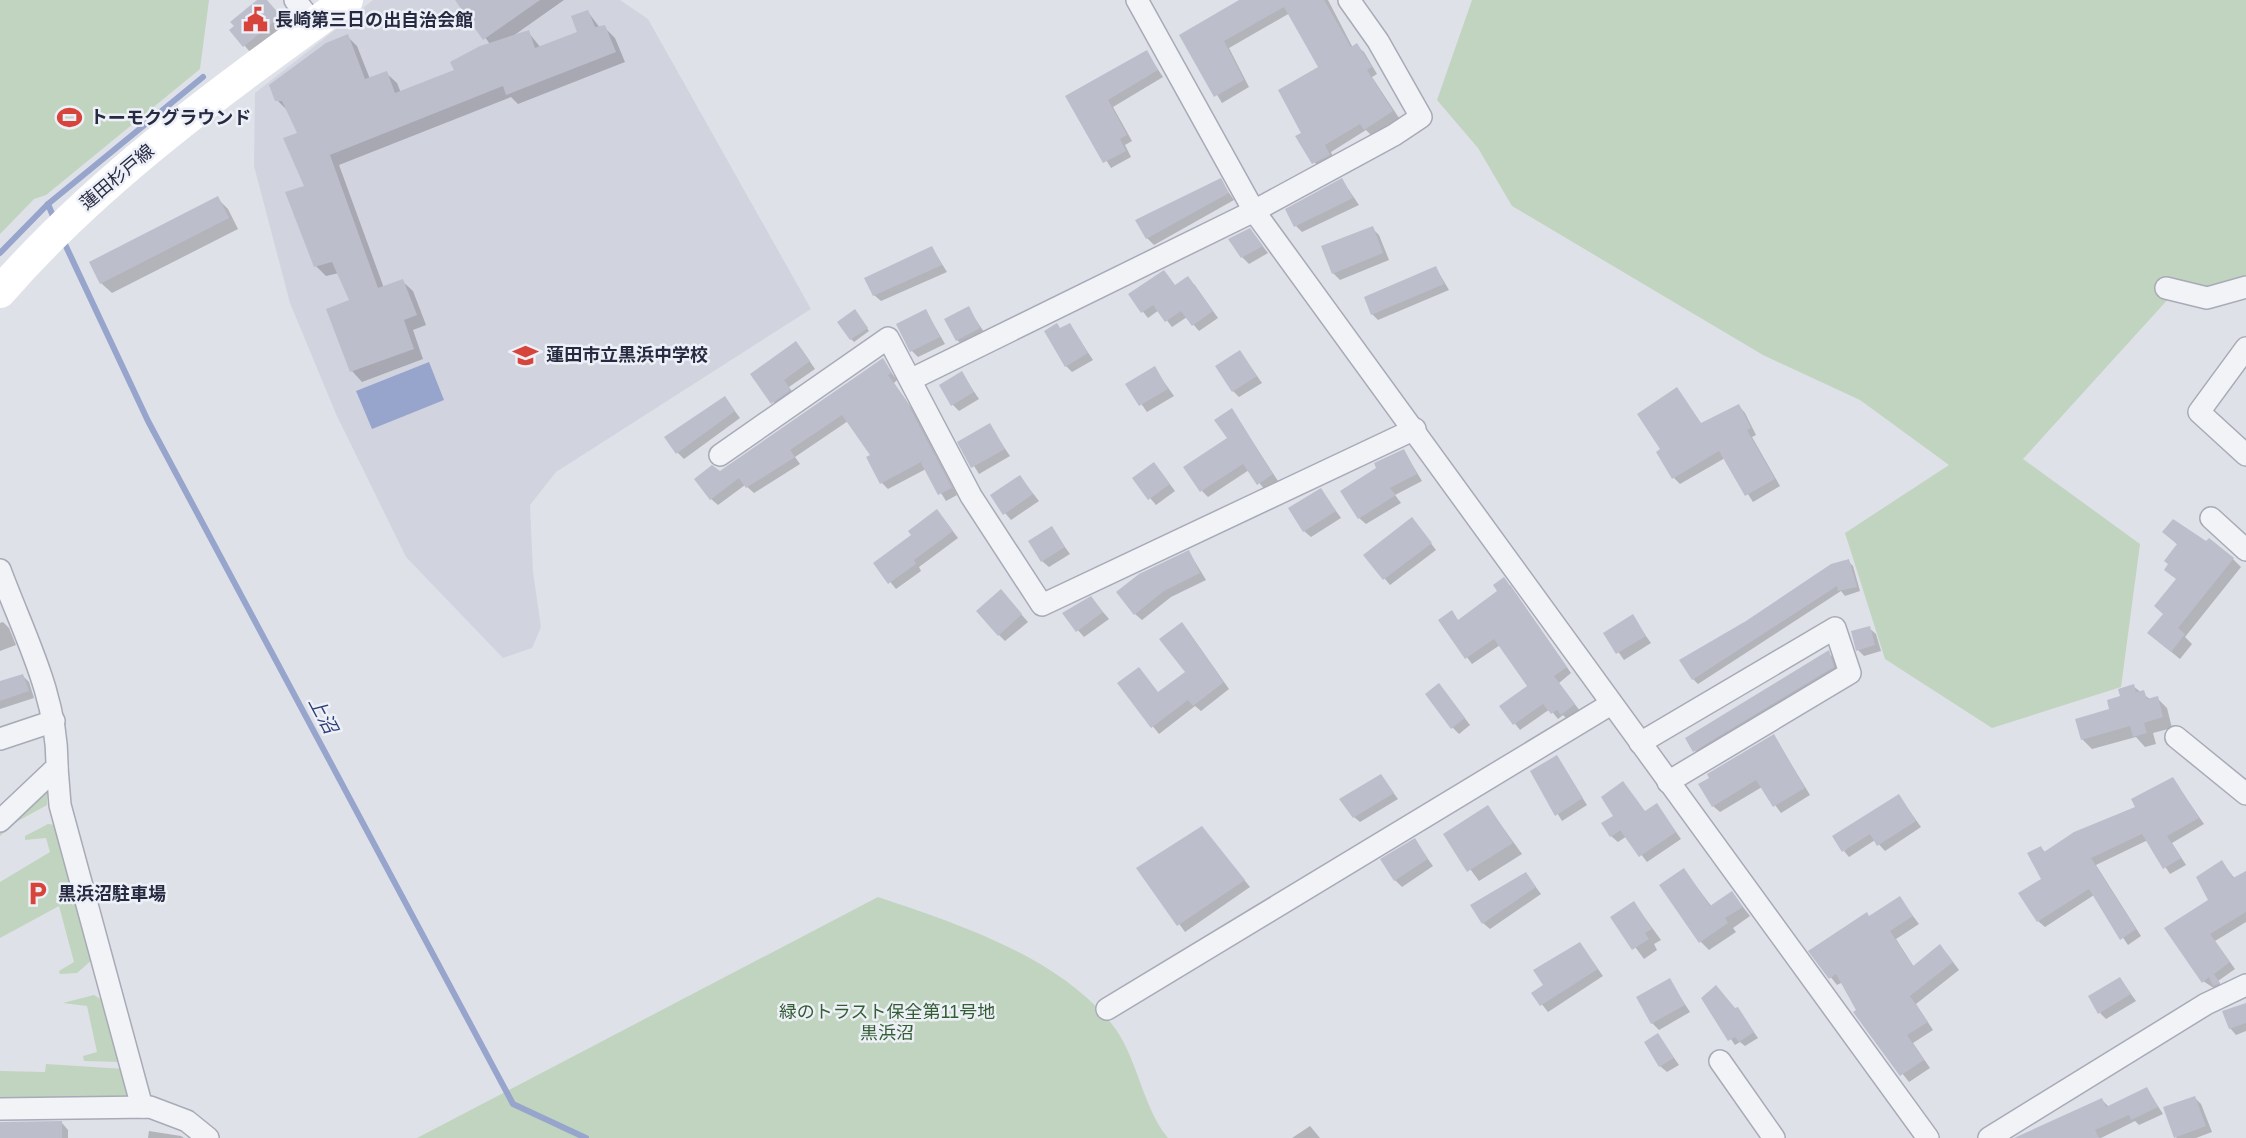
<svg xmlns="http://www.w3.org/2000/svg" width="2246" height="1138" font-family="Helvetica,'Noto Sans JP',sans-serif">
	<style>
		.built { fill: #d1d3de }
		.green { fill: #c0d4bf }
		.water { fill: #97a5cc }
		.shadow { fill: #0003 }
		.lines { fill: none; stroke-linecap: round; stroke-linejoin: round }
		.stream { stroke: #97a5cc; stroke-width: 6 }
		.building { fill: #bcbecc }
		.street-casing { stroke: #a8aab7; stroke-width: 24 }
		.street { stroke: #f2f3f7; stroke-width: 21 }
		.secondary { stroke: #fff; stroke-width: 32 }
		.labels { text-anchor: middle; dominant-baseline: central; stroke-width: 5; stroke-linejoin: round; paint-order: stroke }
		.poi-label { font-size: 18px; font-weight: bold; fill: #272b42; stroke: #eef0f7; text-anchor: start }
		.street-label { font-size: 18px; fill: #272b42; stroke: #eef0f7 }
		.park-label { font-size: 18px; fill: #335e34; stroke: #eef0f7 }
		.water-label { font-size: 19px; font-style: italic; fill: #2e3f78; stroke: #eef0f7 }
	</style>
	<rect width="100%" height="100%" fill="#dfe1e9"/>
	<!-- built -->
	<path class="built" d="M373,0H620L648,19L811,309L556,472L530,505L533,572L541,627L532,648L503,658L406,557L336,414L290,303L254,166L255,93Z"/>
	<!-- green -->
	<g class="green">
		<path d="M0,0H209L200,69L46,195L34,199L0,234Z"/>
		<path d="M1472,0H2246V289L2170,297L2023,459L2140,544L2121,687L1992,728L1885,659L1845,533L1949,465L1860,400L1763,355L1512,206L1478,148L1437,100Z"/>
		<path d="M47,789V805L18,821L0,836V831Z"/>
		<path d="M48,824L57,825L94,958L77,973L60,974L59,971L74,962L59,906L0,938V882L50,852L46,838L25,840V836Z"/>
		<path d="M878,897C958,924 1057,956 1111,1023C1138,1056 1141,1105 1168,1138H417Z"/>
		<path d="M94,995L107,1003L123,1062L84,1061L83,1056L97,1052L87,1006L63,1003Z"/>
		<path d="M46,1064L125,1069L133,1096L127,1104L0,1105V1071L45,1072Z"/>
	</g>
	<!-- water -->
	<path class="water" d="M429,362L444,400L372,429L356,391Z"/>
	<!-- shadow -->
	<g class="shadow">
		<path d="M259,0H266L286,24L251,53L231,30Z"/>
		<path d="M457,0H564L513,36L528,32L541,48L579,33L588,12L600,28L604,27L615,38L625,62L518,104L511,97L339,165L384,288L402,281L413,291L426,325L413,330L423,359L362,382L352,371L328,310L351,301L339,273L326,276L316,266L299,134L287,110L277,100L347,36L357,46L370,79L386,73L397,83L401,93L456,71L490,44Z"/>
		<path d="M1247,0H1328L1353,48L1357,46L1364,52L1377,74L1372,77L1399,118L1372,136L1366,130L1331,152L1335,162L1320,170L1298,137L1303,134L1320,67L1290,13L1229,48L1249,87L1222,103L1182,36Z"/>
		<path d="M1147,53L1163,77L1113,107L1132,141L1125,145L1131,157L1111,168L1068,97Z"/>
		<path d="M1220,180L1234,200L1154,245L1147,238L1137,220Z"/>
		<path d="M1342,180L1359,205L1302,232L1296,226Z"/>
		<path d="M217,198L228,209L238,229L112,293L101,283Z"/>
		<path d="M1372,228L1379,235L1389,260L1340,280L1333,273Z"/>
		<path d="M1250,230L1268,253L1249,264L1242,257Z"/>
		<path d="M932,248L947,272L881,301L874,295Z"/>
		<path d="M1436,268L1449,290L1378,320L1372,314Z"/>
		<path d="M1194,284L1218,318L1199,331L1187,317L1172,327L1159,310L1148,318L1130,295Z"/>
		<path d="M968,308L986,335L964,346L957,340Z"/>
		<path d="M926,311L945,344L918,357L912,351Z"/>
		<path d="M857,314L869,331L854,342L851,339Z"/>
		<path d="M1070,325L1093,360L1072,372L1066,366L1061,330Z"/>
		<path d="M802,350L815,369L789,387L796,397L779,409L752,374Z"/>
		<path d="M1240,352L1262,383L1239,397L1233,391Z"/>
		<path d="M882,360L897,380L894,383L912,409L957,495L946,501L926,469L888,489L882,483L873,456L848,421L795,457L800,464L754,493L745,485L718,505L711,499L720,473Z"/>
		<path d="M1154,368L1174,396L1147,412L1128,385Z"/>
		<path d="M962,374L979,399L959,411L952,404Z"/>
		<path d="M1677,390L1702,425L1739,406L1745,413L1756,435L1752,437L1780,486L1753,502L1725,458L1680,484L1674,478L1663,450Z"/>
		<path d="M725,398L740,418L684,459L677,452Z"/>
		<path d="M1232,410L1278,481L1265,490L1249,470L1208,497L1202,491L1229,438Z"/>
		<path d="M989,425L1010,456L979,474L960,443Z"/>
		<path d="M1404,451L1422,481L1395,495L1401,503L1366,524L1359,518Z"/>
		<path d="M1160,471L1175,491L1156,505L1150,498Z"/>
		<path d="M1020,477L1039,501L1011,520L1005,513Z"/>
		<path d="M1321,490L1341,518L1311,537L1304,531Z"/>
		<path d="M943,518L958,538L919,567L921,571L896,589L875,563Z"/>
		<path d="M1417,525L1436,550L1390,585L1365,555Z"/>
		<path d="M1051,528L1070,554L1049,567L1042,561Z"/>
		<path d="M2164,532L2233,559L2241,567L2185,637L2192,644L2180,659L2158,641L2177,580L2178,545Z"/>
		<path d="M1189,552L1206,580L1171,597L1142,620L1135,614Z"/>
		<path d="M1848,561L1853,566L1860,591L1845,596L1841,591L1698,684L1693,679Z"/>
		<path d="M1510,585L1571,673L1559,683L1580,711L1568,720L1563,715L1558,719L1550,709L1520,730L1501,706L1529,686L1500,645L1472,664L1440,620L1451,613L1459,622Z"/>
		<path d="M1007,598L1028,622L1005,641L999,635Z"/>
		<path d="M1091,598L1109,619L1084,637L1064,614Z"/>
		<path d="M1632,617L1651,643L1624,660L1605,633Z"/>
		<path d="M3,622L9,628L16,645L0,651V623Z"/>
		<path d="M1869,628L1876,634L1881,651L1864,656L1858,650Z"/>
		<path d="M1188,631L1229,689L1201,711L1195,706L1159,734L1119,684L1159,694L1187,672Z"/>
		<path d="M1828,653L1835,659L1840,674L1701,757L1695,751Z"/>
		<path d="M23,676L29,682L34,698L0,709V683Z"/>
		<path d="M2133,686L2151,700L2157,698L2167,708L2172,728L2153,733L2156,744L2145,747L2136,737L2092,749L2082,739Z"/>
		<path d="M1445,692L1470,725L1459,734L1452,727Z"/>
		<path d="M1774,736L1810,795L1781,813L1762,787L1720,812L1713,806Z"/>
		<path d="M1557,758L1587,805L1562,821L1532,771Z"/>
		<path d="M1381,776L1398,799L1360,822L1354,817Z"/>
		<path d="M2173,779L2204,824L2172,843L2186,865L2170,874L2148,840L2096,865L2141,936L2128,945L2094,895L2045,927L2038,921L2043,879L2041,848L2046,853L2137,808Z"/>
		<path d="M1899,796L1921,827L1885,851L1875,840L1849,857L1844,851Z"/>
		<path d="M1657,805L1681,839L1647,862L1627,836L1618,842L1611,836Z"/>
		<path d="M1488,807L1522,854L1479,881L1445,835Z"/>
		<path d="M1208,835L1250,887L1185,932L1139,868Z"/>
		<path d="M1414,840L1433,866L1402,887L1395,880Z"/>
		<path d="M2222,862L2235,879L2246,873V922L2215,941L2235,969L2218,981L2225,990L2220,992L2203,981L2210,901Z"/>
		<path d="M1684,870L1712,907L1732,893L1750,916L1733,928L1736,932L1709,950L1701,942Z"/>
		<path d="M1526,874L1541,894L1490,929L1483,923Z"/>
		<path d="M1900,899L1919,924L1896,939L1914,967L1947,954L1959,970L1916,1004L1933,1030L1913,1043L1930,1068L1909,1082L1855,1013L1858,1011L1843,982L1837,985L1811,952Z"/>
		<path d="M1634,903L1661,940L1654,944L1657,950L1644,959L1613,917Z"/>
		<path d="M1580,944L1603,976L1548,1012L1533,993L1546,985Z"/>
		<path d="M2120,979L2136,1001L2106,1019L2100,1013Z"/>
		<path d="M1669,980L1690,1012L1659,1030L1652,1023Z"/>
		<path d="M1703,998L1738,1009L1758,1038L1745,1046L1740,1042L1735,1045Z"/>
		<path d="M2246,1005V1031L2236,1035L2230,1028Z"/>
		<path d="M1658,1035L1679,1065L1667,1072L1660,1066Z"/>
		<path d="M2147,1089L2163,1114L2139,1125L2135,1121L2101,1138H2023L2102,1100L2109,1107Z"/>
		<path d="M2195,1098L2201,1104L2212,1132L2196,1138H2176Z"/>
		<path d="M62,1123L68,1130V1138H0V1124Z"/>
		<path d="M1310,1126L1320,1138H1292Z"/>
		<path d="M149,1131L181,1136L184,1138H148Z"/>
	</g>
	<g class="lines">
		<!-- stream -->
		<g class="stream">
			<path d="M48,204L55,221"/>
			<path d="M63,240L148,421L513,1104L586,1138"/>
			<path d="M0,253L48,204L203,77"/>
		</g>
	</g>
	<!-- building -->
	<g class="building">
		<path d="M257,0H267L281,16L243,47L229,30L234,26L230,22Z"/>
		<path d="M455,0H540L483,40Z"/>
		<path d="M1239,0H1324L1351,47L1357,43L1372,67L1367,70L1393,111L1364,130L1360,124L1325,145L1330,155L1312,164L1295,136L1301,133L1278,90L1318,67L1284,7L1224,41L1244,80L1214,97L1179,35Z"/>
		<path d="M588,10L595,27L605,25L616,52L506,95L503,86L330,155L378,288L403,279L417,315L404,320L414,349L350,372L326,309L349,300L332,262L314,267L285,192L304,186L283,138L297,133L282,101H275L269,85L326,43L348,34L365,79L387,71L395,93L454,70L450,62L480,46L529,30L535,48L577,32L571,16Z"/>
		<path d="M1147,50L1158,70L1108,100L1127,135L1120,139L1126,151L1103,163L1065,96Z"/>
		<path d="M1221,178L1229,193L1146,239L1135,220Z"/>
		<path d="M1342,178L1353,198L1294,227L1285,209Z"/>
		<path d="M218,196L229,218L100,284L89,262Z"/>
		<path d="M1373,226L1383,253L1332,274L1321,246Z"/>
		<path d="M1250,228L1263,246L1241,258L1228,239Z"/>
		<path d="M932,246L942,265L873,296L864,278Z"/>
		<path d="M1436,266L1444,284L1371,315L1364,297Z"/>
		<path d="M1164,270L1175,285L1188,276L1213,311L1192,326L1181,311L1165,322L1153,305L1141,313L1128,294Z"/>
		<path d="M969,306L980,328L956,341L944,319Z"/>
		<path d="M855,309L868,328L850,340L837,322Z"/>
		<path d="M926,309L940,337L910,352L896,324Z"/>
		<path d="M1057,323L1060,328L1070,323L1088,353L1065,367L1044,331Z"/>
		<path d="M796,341L810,361L784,380L791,390L771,404L750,374Z"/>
		<path d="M1240,350L1257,376L1232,392L1215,366Z"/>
		<path d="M883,358L892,373L888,375L906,400L952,488L938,495L921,463L923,461L880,484L866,457L870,455L842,415L790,450L795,457L746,488L739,478L710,500L694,479L712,465L720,471L727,466Z"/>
		<path d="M1155,366L1168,389L1139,406L1125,384Z"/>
		<path d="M962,371L974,392L951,406L939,385Z"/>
		<path d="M1677,387L1701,423L1739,404L1751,428L1747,430L1775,479L1745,496L1719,451L1672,479L1656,452L1660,449L1637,414Z"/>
		<path d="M725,396L735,411L676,454L664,437Z"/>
		<path d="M1232,408L1273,474L1257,485L1243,464L1200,492L1183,467L1227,438L1214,420Z"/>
		<path d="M990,423L1005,449L971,468L957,442Z"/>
		<path d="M1404,449L1417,474L1390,488L1396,495L1358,519L1340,491L1376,468L1374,463Z"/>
		<path d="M1154,462L1170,484L1148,500L1132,478Z"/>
		<path d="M1020,475L1033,494L1003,515L990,495Z"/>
		<path d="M1321,488L1336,511L1303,532L1288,508Z"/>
		<path d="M937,509L953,531L914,560L916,564L888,584L873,563L911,535L908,531Z"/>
		<path d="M1412,517L1432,543L1383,580L1363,555Z"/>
		<path d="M2173,519L2206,541L2209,538L2234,558L2178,628L2185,634L2171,652L2147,633L2163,614L2154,606L2176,579L2164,570L2168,564L2164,561L2177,544L2162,532Z"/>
		<path d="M1052,526L1065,547L1041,562L1028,541Z"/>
		<path d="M1189,550L1200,573L1164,591L1134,615L1116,592L1139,574Z"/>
		<path d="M1849,559L1857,587L1838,591L1837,586L1692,680L1679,660L1746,621L1831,564Z"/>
		<path d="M1504,577L1567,667L1554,676L1575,704L1561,715L1557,710L1551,714L1543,704L1513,725L1499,706L1527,686L1494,639L1465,659L1438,620L1452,610L1458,620L1497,591L1493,585Z"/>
		<path d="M1001,589L1022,614L998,636L976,611Z"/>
		<path d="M1091,596L1103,612L1076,632L1062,613Z"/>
		<path d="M1633,614L1646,636L1616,654L1603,633Z"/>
		<path d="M1182,622L1224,682L1193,706L1188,700L1151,728L1117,683L1139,667L1158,692L1185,672L1159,639Z"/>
		<path d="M1870,626L1875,645L1856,651L1851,631Z"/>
		<path d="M1829,650L1834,667L1693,752L1685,738Z"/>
		<path d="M23,674L29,691L0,701V681Z"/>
		<path d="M1439,683L1465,718L1451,729L1425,694Z"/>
		<path d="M2134,684L2136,692L2144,690L2147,699L2158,696L2163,717L2144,723L2147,733L2133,737L2130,726L2081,740L2075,719L2109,709L2107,700L2120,696L2118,689Z"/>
		<path d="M1774,734L1805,788L1773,807L1756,780L1712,807L1698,784L1709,778L1707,774Z"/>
		<path d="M1557,755L1583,798L1555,816L1530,771Z"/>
		<path d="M1381,774L1394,793L1353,818L1339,799Z"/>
		<path d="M2173,777L2199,818L2167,836L2181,858L2163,869L2142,834L2091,858L2136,929L2120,940L2089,889L2037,922L2018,893L2041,879L2027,853L2041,846L2044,852L2074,832L2135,807L2131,799Z"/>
		<path d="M1623,781L1645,811L1657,803L1676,832L1639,857L1620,830L1610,837L1601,823L1613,816L1601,797Z"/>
		<path d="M1899,794L1916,821L1877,846L1870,834L1842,852L1832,836Z"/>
		<path d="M1488,805L1513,843L1467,872L1443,834Z"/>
		<path d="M1202,826L1245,880L1177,926L1136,868Z"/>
		<path d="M1415,838L1428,859L1394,881L1380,859Z"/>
		<path d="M2222,860L2233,878L2246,871V912L2210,934L2230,962L2214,974L2220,983L2213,986L2209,977L2202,983L2164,928L2208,900L2196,877Z"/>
		<path d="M1684,868L1710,906L1732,891L1743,907L1725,918L1728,923L1699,943L1659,885Z"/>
		<path d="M1526,872L1536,887L1482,924L1470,905Z"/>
		<path d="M1900,896L1913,916L1890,931L1913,966L1940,944L1953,962L1910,996L1928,1022L1907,1035L1924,1060L1900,1076L1853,1012L1856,1010L1836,974L1829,979L1808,951L1867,912L1869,916Z"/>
		<path d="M1634,901L1652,929L1645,933L1649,939L1632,950L1610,917Z"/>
		<path d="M1580,942L1598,969L1540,1006L1531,993L1543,985L1533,970Z"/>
		<path d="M2120,977L2131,994L2098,1014L2088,996Z"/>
		<path d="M1670,978L1685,1005L1651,1024L1636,997Z"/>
		<path d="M1716,985L1735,1008L1738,1007L1754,1032L1739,1042L1735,1037L1728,1041L1701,998Z"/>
		<path d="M2246,1003V1023L2229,1029L2222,1011Z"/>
		<path d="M1658,1033L1674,1058L1659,1067L1644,1042Z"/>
		<path d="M2147,1087L2158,1107L2131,1120L2129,1115L2095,1130L2099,1138H2014L2102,1098L2106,1107Z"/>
		<path d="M2195,1096L2206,1126L2174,1138L2163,1107Z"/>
		<path d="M62,1121V1138H0V1122Z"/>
	</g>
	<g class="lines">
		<defs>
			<g id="street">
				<path d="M295,0L314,24"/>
				<path d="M1137,0L1254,211L1928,1138"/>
				<path d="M2166,288L2207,298L2246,287"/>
				<path d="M2246,348L2199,412L2246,455"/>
				<path d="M912,379L1254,211L1394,135L1421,117L1378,41L1349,0"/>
				<path d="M720,455L888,338L971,496L1042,605L1415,429"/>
				<path d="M2211,518L2246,550"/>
				<path d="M0,570C24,635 58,697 57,767L0,821"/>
				<path d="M2176,737L2246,794"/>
				<path d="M0,739L54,721"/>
				<path d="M1640,743L1835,628L1850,673L1668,782"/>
				<path d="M57,767L60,805L142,1107"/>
				<path d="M1107,1009L1611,704"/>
				<path d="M1720,1061L1774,1138"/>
				<path d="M0,1109L150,1107L187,1121L208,1138"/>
				<path d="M1989,1138L2206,1004L2246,985"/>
			</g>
		</defs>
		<!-- street casing -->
		<use href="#street" class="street-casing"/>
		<!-- street -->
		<use href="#street" class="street"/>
		<!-- secondary -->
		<path class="secondary" d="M0,292C99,178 225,88 347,0"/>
	</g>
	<!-- icons -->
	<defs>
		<symbol id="civic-bare" viewBox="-9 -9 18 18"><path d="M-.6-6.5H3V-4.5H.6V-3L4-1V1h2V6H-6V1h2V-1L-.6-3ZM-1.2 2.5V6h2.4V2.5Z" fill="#d7443b" stroke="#eef0f7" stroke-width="2.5" paint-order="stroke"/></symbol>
		<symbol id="stadium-bare" viewBox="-9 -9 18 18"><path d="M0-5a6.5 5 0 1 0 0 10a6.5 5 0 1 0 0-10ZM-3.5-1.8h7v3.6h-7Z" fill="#d7443b" stroke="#eef0f7" stroke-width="2.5" paint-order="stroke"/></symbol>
		<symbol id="school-bare" viewBox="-9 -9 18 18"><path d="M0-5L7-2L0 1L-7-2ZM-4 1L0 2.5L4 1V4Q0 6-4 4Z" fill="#d7443b" stroke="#eef0f7" stroke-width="2.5" paint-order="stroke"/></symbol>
		<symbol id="parking-bare" viewBox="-9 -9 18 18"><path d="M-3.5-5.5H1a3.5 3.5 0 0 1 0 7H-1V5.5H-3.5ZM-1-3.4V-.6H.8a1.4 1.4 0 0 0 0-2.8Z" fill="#d7443b" stroke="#eef0f7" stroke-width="2.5" paint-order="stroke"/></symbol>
	</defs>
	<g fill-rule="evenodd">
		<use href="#civic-bare" x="238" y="2" width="35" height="35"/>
		<use href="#stadium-bare" x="52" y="100" width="35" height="35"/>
		<use href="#school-bare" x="508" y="338" width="35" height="35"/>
		<use href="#parking-bare" x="20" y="876" width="35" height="35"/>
	</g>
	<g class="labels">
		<!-- poi labels -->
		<g class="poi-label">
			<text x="275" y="20">長崎第三日の出自治会館</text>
			<text x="90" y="118">トーモクグラウンド</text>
			<text x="546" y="355">蓮田市立黒浜中学校</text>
			<text x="58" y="894">黒浜沼駐車場</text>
		</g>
		<!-- street labels -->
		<g class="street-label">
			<text transform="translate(117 177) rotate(-40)">蓮田杉戸線</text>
		</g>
		<!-- park labels -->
		<g class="park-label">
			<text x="887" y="1012">緑のトラスト保全第11号地<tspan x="887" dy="21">黒浜沼</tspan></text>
		</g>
		<!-- water labels -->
		<g class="water-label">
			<text transform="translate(323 715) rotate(62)">上沼</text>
		</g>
	</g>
</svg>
